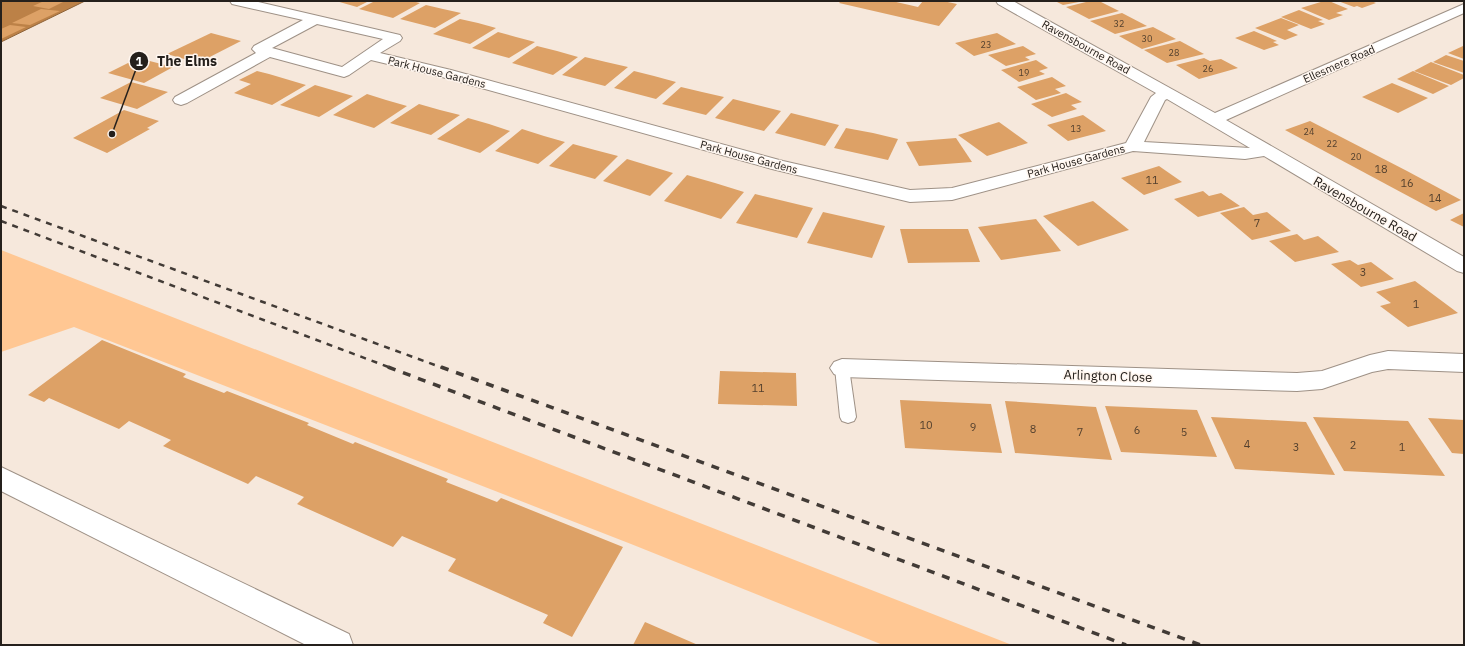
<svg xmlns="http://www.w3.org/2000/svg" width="1465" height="646" font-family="'IBM Plex Sans',sans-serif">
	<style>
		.green { fill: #ffc793 }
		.water { fill: #bc8147; stroke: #8f643a }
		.building { fill: #dda166 }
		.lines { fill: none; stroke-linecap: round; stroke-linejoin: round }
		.service-casing { stroke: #9e9186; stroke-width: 2 }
		.minor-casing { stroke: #9e9186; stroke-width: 2 }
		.service { fill: #fff; fill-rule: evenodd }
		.minor { fill: #fff; fill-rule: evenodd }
		.rail-far1 { stroke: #423b36; stroke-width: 2.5; stroke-dasharray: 6 6; stroke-linecap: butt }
		.rail { stroke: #423b36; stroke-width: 3.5; stroke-dasharray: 8 8; stroke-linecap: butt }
		.labels { text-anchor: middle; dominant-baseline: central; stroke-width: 3; stroke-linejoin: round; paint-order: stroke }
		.far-number-label { font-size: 9px; fill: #53402e }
		.far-street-label { font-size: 11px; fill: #25201c; stroke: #fff6ef }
		.number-label { font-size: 11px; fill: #53402e }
		.street-label { font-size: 13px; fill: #25201c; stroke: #fff6ef }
		.leader { fill: none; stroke: #25201c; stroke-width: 1.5 }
		.callout-dot { fill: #25201c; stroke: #fff6ef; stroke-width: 1.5 }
		.mark-label { font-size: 12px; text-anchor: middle; font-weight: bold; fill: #fff }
		.callout-label { font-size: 14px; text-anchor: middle; font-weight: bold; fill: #25201c; stroke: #fff6ef; stroke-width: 3; stroke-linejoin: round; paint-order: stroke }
	</style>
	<rect width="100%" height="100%" fill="#f6e8dc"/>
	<!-- green -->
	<path class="green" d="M1,250L1012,645H883L631,544L74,327L1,352Z"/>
	<!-- water -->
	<path class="water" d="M1,1H85L1,42Z"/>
	<!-- building -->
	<g class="building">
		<path d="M44,1H65L49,9L33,6Z"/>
		<path d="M336,1H369L357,7Z"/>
		<path d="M375,1H412L420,3L393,18L359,9Z"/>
		<path d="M841,1H892L918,7L923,1H943L957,4L939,26L839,3Z"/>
		<path d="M1055,1H1079V2L1063,5Z"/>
		<path d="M1090,1H1099L1119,11L1089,19L1066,7Z"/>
		<path d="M1324,1H1329L1348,9L1336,13L1343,15L1329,20L1301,8Z"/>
		<path d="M1338,1H1371L1376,3L1362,8L1357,6L1354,7Z"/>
		<path d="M426,5L443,9L461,13L435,28L400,19Z"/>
		<path d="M41,9L60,11L30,25L12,23Z"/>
		<path d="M1299,10L1323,20L1318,21L1325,24L1311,29L1281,17Z"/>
		<path d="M1122,13L1147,26L1115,34L1090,21Z"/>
		<path d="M1281,18L1299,25L1287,30L1298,35L1285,40L1255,28Z"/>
		<path d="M460,19L478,23L496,28L470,44L433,34Z"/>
		<path d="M10,25L26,27L1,39V29Z"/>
		<path d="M1153,27L1176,39L1142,49L1119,36Z"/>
		<path d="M1254,31L1277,41L1273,42L1279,45L1264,50L1235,38Z"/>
		<path d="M498,32L516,37L535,42L509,58L472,48Z"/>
		<path d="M211,33L241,41L198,63L167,54Z"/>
		<path d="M997,33L1016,44L974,56L955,43Z"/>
		<path d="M1180,41L1204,54L1167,63L1144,50Z"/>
		<path d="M537,46L557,51L578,57L553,75L512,63Z"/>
		<path d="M1023,46L1036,54L1025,57L1030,60L1006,66L988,55Z"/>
		<path d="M1463,46H1464V59L1448,53Z"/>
		<path d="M1446,55L1464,61V73L1433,62Z"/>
		<path d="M585,57L606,62L628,67L605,86L562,75Z"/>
		<path d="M138,58L173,67L144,83L108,73Z"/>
		<path d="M1204,58L1210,61L1221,59L1238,68L1199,79L1176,65Z"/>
		<path d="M1036,60L1048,68L1039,71L1045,74L1019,82L1001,70Z"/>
		<path d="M1431,62L1464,75V78L1451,85L1414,71Z"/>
		<path d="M257,71L269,74L306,85L272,105L234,93L251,84L239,80Z"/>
		<path d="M634,71L654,76L676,82L656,99L614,88Z"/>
		<path d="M1413,71L1449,86L1433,94L1397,79Z"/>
		<path d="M1052,77L1066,86L1055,89L1061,93L1036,100L1017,87Z"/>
		<path d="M131,82L168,92L137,109L100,98Z"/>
		<path d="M1392,83L1428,98L1398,113L1362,97Z"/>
		<path d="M315,85L353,96L319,117L280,105Z"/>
		<path d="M681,87L702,92L724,97L706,115L662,104Z"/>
		<path d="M1066,93L1082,102L1071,105L1077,109L1052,117L1031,104Z"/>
		<path d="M367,94L386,100L407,106L374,128L333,115Z"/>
		<path d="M733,99L781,111L764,131L715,118Z"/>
		<path d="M419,104L440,110L460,115L431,135L390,123Z"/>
		<path d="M124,110L159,121L147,128L150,129L107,153L73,138Z"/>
		<path d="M791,113L839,125L825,146L775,133Z"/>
		<path d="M1083,115L1106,131L1068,141L1047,125Z"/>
		<path d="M468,118L489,124L510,131L480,153L437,139Z"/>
		<path d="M1310,121L1407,171L1461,200L1436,211L1285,130Z"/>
		<path d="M999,122L1028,143L987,156L958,135Z"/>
		<path d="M846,128L873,133L898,139L888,160L834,148Z"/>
		<path d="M522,129L544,136L565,142L538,164L495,151Z"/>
		<path d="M956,138L972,162L919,166L906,142Z"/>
		<path d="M573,144L595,150L618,156L595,179L549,166Z"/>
		<path d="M627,159L673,173L650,196L603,181Z"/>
		<path d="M1159,166L1182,182L1144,195L1121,178Z"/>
		<path d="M687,175L715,183L744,192L721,219L664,201Z"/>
		<path d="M1203,191L1209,196L1221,193L1240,206L1198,217L1174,199Z"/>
		<path d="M755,194L813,208L797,238L736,223Z"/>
		<path d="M1093,201L1129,230L1078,246L1043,216Z"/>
		<path d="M1244,207L1253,215L1267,212L1291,231L1252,240L1220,213Z"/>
		<path d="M823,212L885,226L872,258L807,243Z"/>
		<path d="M1464,213V227L1450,220Z"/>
		<path d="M1036,219L1061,251L1001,260L978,227Z"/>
		<path d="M900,229H968L980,262L908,263Z"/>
		<path d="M1297,234L1304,240L1318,236L1339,252L1295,262L1269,241Z"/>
		<path d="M1350,260L1358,265L1371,262L1394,279L1361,287L1331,264Z"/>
		<path d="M1415,281L1458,313L1408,327L1380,306L1391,303L1376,292Z"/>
		<path d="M102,340L186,374L183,377L224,393L227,391L309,423L307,425L353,444L355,442L448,479L446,482L497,502L501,498L623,547L572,637L543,623L548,615L448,571L456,559L402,536L393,547L297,504L304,497L256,476L248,484L163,446L171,440L129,421L119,429L49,398L44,402L28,395Z"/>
		<path d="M720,371L796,373L797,406L718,404Z"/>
		<path d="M900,400L991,404L1002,453L905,448Z"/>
		<path d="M1005,401L1096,407L1112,460L1015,453Z"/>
		<path d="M1105,406L1197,410L1217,457L1121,452Z"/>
		<path d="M1211,417L1306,422L1335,475L1235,469Z"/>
		<path d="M1313,417L1408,421L1445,476L1344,471Z"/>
		<path d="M1428,418L1464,420V454L1452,453Z"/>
		<path d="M645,622L698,645H633Z"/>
	</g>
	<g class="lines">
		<defs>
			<path id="service" d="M842,362L847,364L849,368L856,417L854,421L848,423L842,421L840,417L835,368L837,364Z"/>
			<g id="minor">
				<path d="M230,1H254L400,35L402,38L400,41L380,53L451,70L783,161L910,190L952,188L1126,143L1151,97L1156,93L998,4L996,1H1013L1215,113L1464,4V13L1226,120L1464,257V273L1457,271L1264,156L1245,159L1133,151L952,200L910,202L772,169L442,77L371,60L349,75L344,77L270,57L187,103L181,105L175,103L173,100L175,97L256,53L252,49L254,46L303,20L232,4ZM317,24L383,39L342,67L272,48ZM1167,99L1250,148L1144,142L1165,100Z"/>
				<path d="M1388,351L1464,354V372L1388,369L1372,372L1322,389L1297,391L842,377L834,374L830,368L834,362L842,359L1297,373L1322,371L1370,355Z"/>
				<path d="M1,467L349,634L353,645H306L1,491Z"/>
			</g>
		</defs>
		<!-- service casing -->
		<use href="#service" class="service-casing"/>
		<!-- minor casing -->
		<use href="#minor" class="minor-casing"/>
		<!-- service -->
		<use href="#service" class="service"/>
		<!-- minor -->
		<use href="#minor" class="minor"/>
		<!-- rail-far1 -->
		<g class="rail-far1">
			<path d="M1,206L443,368"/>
			<path d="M1,221L391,368"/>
		</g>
		<!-- rail -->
		<g class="rail">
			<path d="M388,367L1126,645"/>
			<path d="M441,367L1201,645"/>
		</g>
	</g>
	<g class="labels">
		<!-- far-number labels -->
		<g class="far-number-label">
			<text x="1119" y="23">32</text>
			<text x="1147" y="38">30</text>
			<text x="986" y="44">23</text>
			<text x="1174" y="52">28</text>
			<text x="1208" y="68">26</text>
			<text x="1024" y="72">19</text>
			<text x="1076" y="128">13</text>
			<text x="1309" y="131">24</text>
			<text x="1332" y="143">22</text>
			<text x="1356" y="156">20</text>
		</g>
		<!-- far-street labels -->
		<g class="far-street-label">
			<text transform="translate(1086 47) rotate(29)">Ravensbourne Road</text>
			<text transform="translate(1339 64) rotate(-24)">Ellesmere Road</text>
			<text transform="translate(437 72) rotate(14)">Park House Gardens</text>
			<text transform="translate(749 157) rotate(15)">Park House Gardens</text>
			<text transform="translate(1076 161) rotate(-15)">Park House Gardens</text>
		</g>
		<!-- number labels -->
		<g class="number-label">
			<text x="1381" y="169">18</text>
			<text x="1152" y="180">11</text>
			<text x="1407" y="183">16</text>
			<text x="1435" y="198">14</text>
			<text x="1257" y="223">7</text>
			<text x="1363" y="272">3</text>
			<text x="1416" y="304">1</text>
			<text x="758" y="388">11</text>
			<text x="926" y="425">10</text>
			<text x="973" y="427">9</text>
			<text x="1033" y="429">8</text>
			<text x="1137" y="430">6</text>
			<text x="1080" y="432">7</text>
			<text x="1184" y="432">5</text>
			<text x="1247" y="444">4</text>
			<text x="1353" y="445">2</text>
			<text x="1296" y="447">3</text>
			<text x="1402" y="447">1</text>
		</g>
		<!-- street labels -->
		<g class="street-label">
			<text transform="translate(1365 209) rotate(30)">Ravensbourne Road</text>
			<text transform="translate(1108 376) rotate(2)">Arlington Close</text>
		</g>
	</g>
	<!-- callouts -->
	<path class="leader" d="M112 134L139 61"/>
	<g class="callout-dot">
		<circle cx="112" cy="134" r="4"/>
		<circle cx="139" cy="61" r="10"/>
	</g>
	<g class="mark-label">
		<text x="139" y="66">1</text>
	</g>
	<g class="callout-label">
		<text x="187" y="66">The Elms</text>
	</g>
	<!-- border -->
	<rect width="1465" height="646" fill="none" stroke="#25201c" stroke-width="4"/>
</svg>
